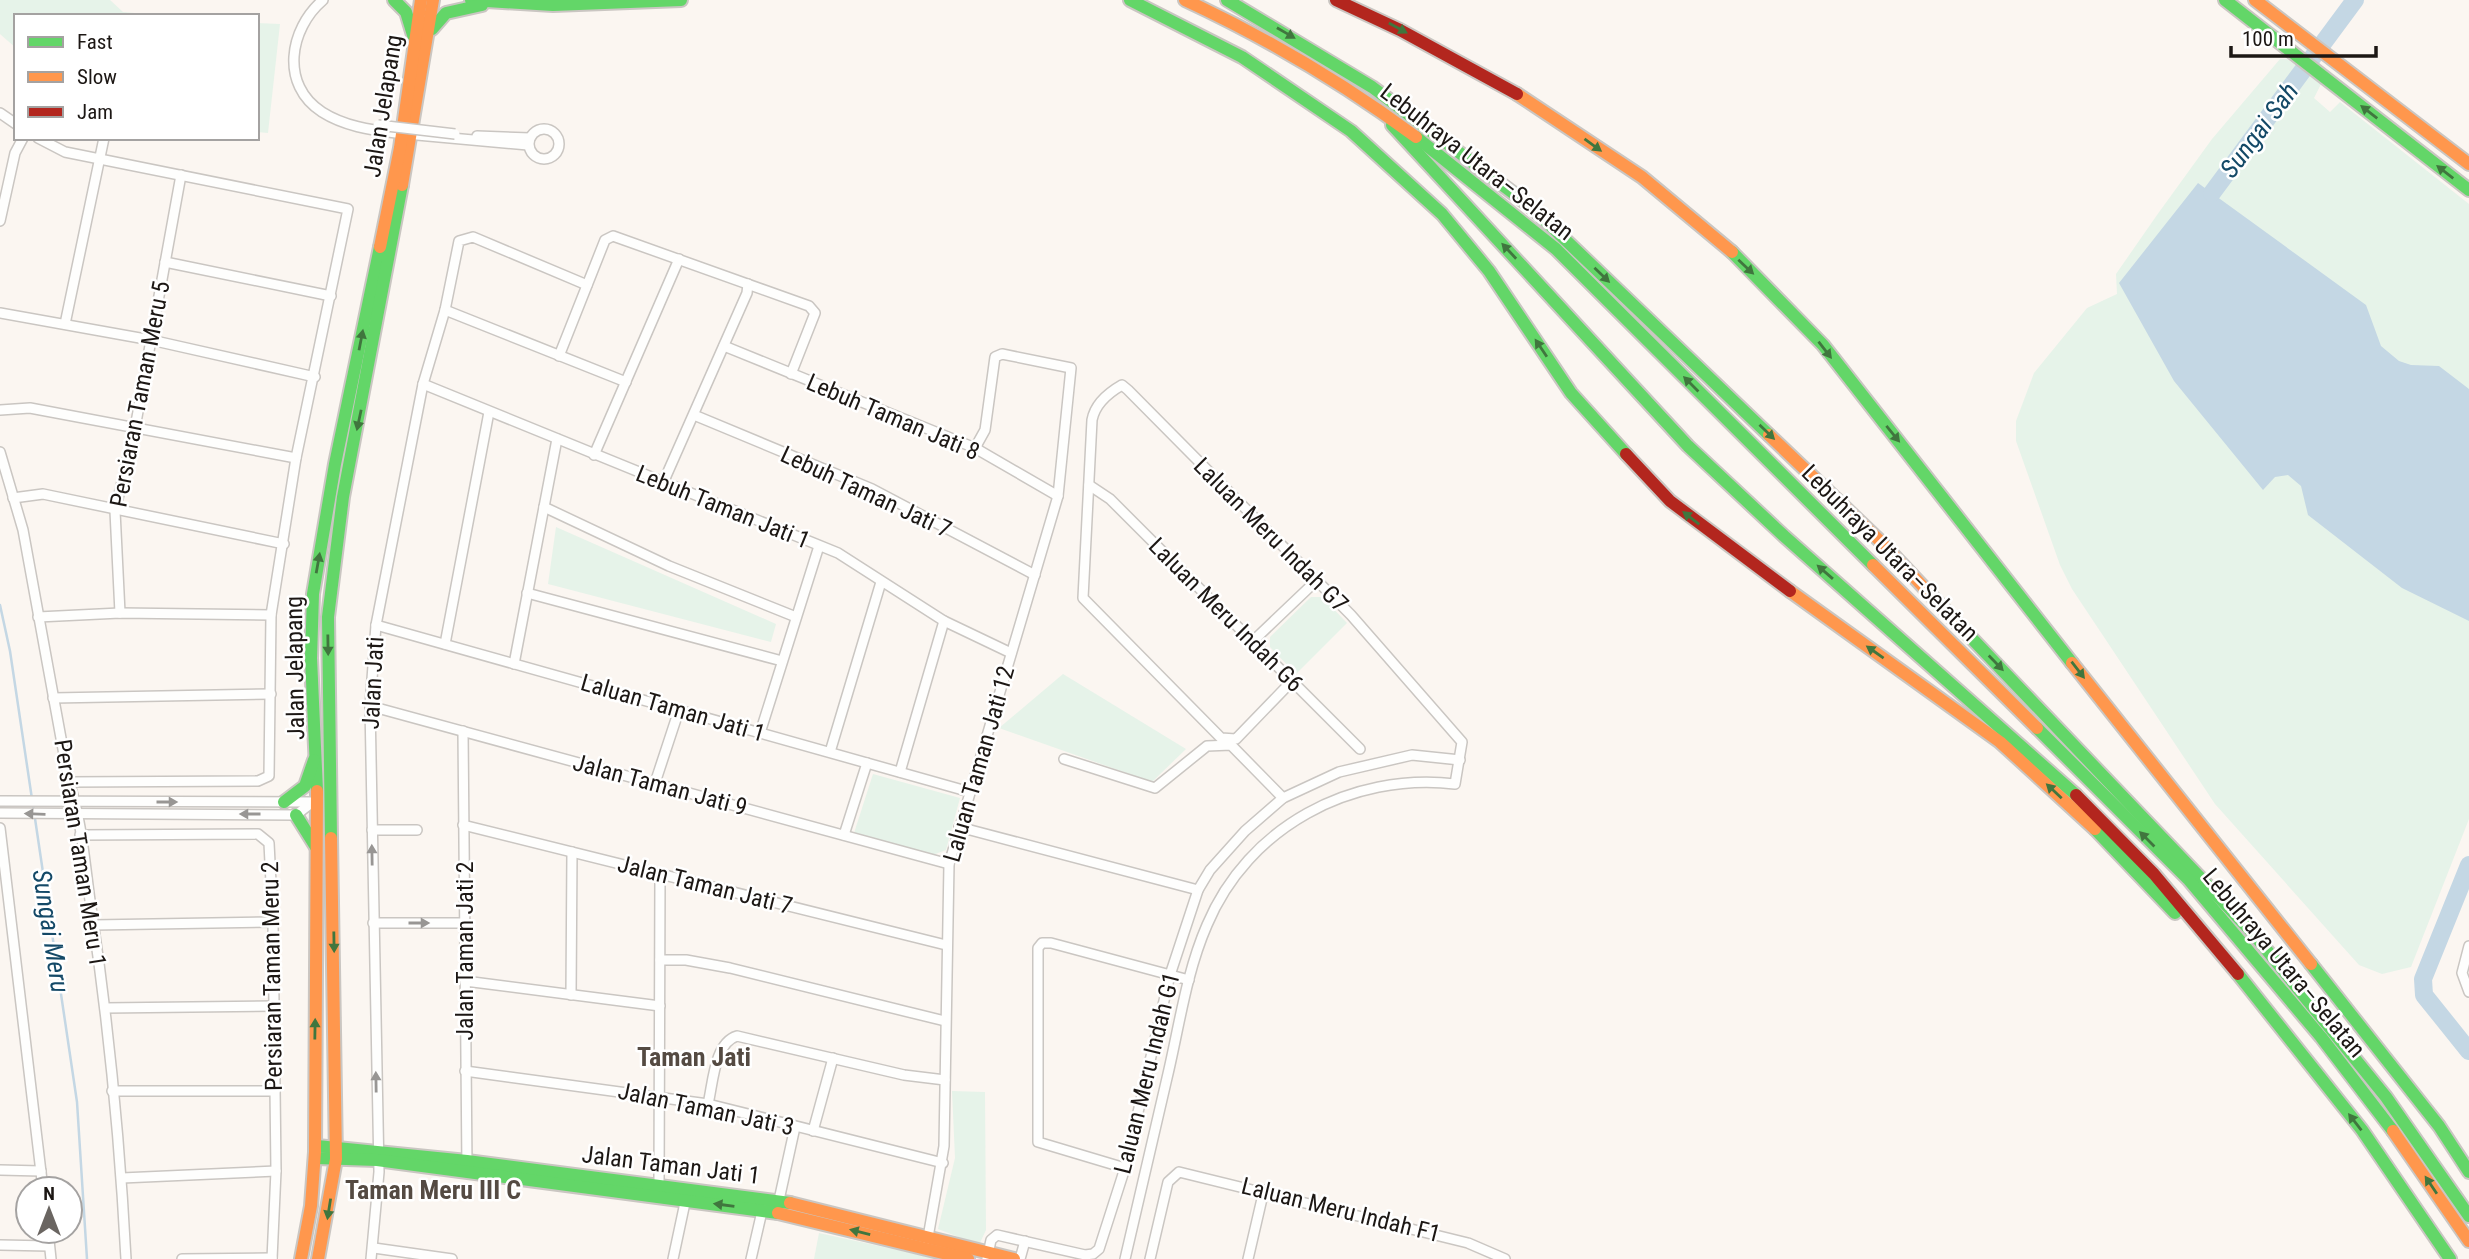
<svg xmlns="http://www.w3.org/2000/svg" width="2469" height="1259" font-family="'Roboto Condensed',sans-serif">
	<style>
		.green { fill: #e6f3e9 }
		.water { fill: #c4d7e4 }
		.lines { fill: none; stroke-linecap: round; stroke-linejoin: round }
		.stream { stroke: #c4d7e4; stroke-width: 2.5 }
		.river { stroke: #c4d7e4; stroke-width: 18 }
		.street-casing { stroke: #cac6c2; stroke-width: 12 }
		.fast-casing { stroke: #cac6c2; stroke-width: 16 }
		.slow-casing { stroke: #cac6c2; stroke-width: 16 }
		.jam-casing { stroke: #cac6c2; stroke-width: 16 }
		.street { stroke: #fefefd; stroke-width: 9 }
		.fast { stroke: #63d668; stroke-width: 12 }
		.slow { stroke: #ff974d; stroke-width: 12 }
		.jam { stroke: #b3261e; stroke-width: 12 }
		.street-bridge-casing { stroke: #cac6c2; stroke-width: 12; stroke-linecap: butt }
		.street-bridge { stroke: #fefefd; stroke-width: 9 }
		.oneway { fill: #40763e }
		.oneway2 { fill: #989694 }
		.labels { text-anchor: middle; dominant-baseline: central; stroke-width: 5; stroke-linejoin: round; paint-order: stroke }
		.street-label { font-size: 24px; fill: #1c1714; stroke: #fff }
		.water-label { font-size: 26px; font-style: italic; fill: #144967; stroke: #fff }
		.neighbourhood-label { font-size: 26px; font-weight: bold; fill: #544a42; stroke: #fff }
	</style>
	<rect width="100%" height="100%" fill="#fbf6f1"/>
	<!-- green -->
	<g class="green">
		<path d="M0,0H110L123,12L169,16H16V48L0,34Z"/>
		<path d="M257,23L280,24L268,133L257,132Z"/>
		<path d="M2280,59H2287L2321,84L2314,98L2330,112L2340,102L2469,204V819L2411,967L2382,974L2359,965L2215,804L2072,589L2060,565L2016,441V421L2034,373L2087,308L2117,294L2116,274L2157,215L2212,139Z"/>
		<path d="M556,527L776,624L771,642L548,584Z"/>
		<path d="M1311,597H1322L1347,623L1296,674L1270,647V637Z"/>
		<path d="M1063,674L1186,749L1152,782L999,728Z"/>
		<path d="M873,774L960,798L946,850L930,856L854,833Z"/>
		<path d="M952,1091L985,1092L986,1230L979,1245L938,1229L955,1158Z"/>
		<path d="M819,1233L939,1259H814Z"/>
	</g>
	<!-- water -->
	<path class="water" d="M2198,183L2366,305L2381,346L2399,361L2411,365L2439,366L2469,389V621L2402,588L2308,515L2301,486L2288,475L2275,477L2263,490L2174,381L2119,283Z"/>
	<g class="lines">
		<!-- stream -->
		<g class="stream">
			<path d="M0,605L10,651L32,799"/>
			<path d="M33,805L77,1102L87,1259"/>
		</g>
		<!-- river -->
		<g class="river">
			<path d="M2212,193L2355,0"/>
			<path d="M2469,865L2423,979L2424,995L2469,1051"/>
		</g>
		<defs>
			<g id="street">
				<path d="M323,0C289,29 280,85 322,112C344,126 370,130 396,133"/>
				<path d="M0,113L16,124"/>
				<circle cx="544" cy="144" r="15"/>
				<path d="M417,135L528,145"/>
				<path d="M477,136L530,138"/>
				<path d="M38,138L65,152L348,209L296,458L271,615L269,776L258,781L69,782"/>
				<path d="M0,221L15,153L23,138"/>
				<path d="M165,262L331,296"/>
				<path d="M445,310L626,382"/>
				<path d="M0,313L151,340L315,377"/>
				<path d="M65,324L104,138"/>
				<path d="M724,346L975,448L1058,496"/>
				<path d="M559,356L605,240L613,236L809,306L815,313L791,374"/>
				<path d="M423,384L838,553L944,621L1011,653"/>
				<path d="M0,410L30,408L296,458"/>
				<path d="M694,415L872,489L1035,575"/>
				<path d="M0,452L23,530L69,782C83,824 85,870 92,914C109,1028 120,1144 126,1259"/>
				<path d="M594,455L679,259"/>
				<path d="M663,483L747,293L748,284"/>
				<path d="M1089,485L1110,499L1360,749"/>
				<path d="M13,498L43,494L284,544"/>
				<path d="M544,507L669,566L796,617"/>
				<path d="M527,593L782,661"/>
				<path d="M120,613L115,511L135,428L181,175"/>
				<path d="M38,617L120,613L271,615"/>
				<path d="M376,625L970,792"/>
				<path d="M1253,641L1317,580"/>
				<path d="M445,644L489,412"/>
				<path d="M514,664L557,439"/>
				<path d="M53,698L271,694"/>
				<path d="M370,706L949,864"/>
				<path d="M463,731L467,1167"/>
				<path d="M760,733L819,546"/>
				<path d="M830,752L881,582"/>
				<path d="M1064,759L1155,788L1207,746L1231,745L1283,798"/>
				<path d="M900,772L944,621"/>
				<path d="M655,783L679,710"/>
				<path d="M0,801L315,802"/>
				<path d="M0,813L296,815L318,798"/>
				<path d="M463,825L946,945"/>
				<path d="M959,827L1198,890"/>
				<path d="M0,828L43,1189"/>
				<path d="M372,830H417"/>
				<path d="M80,835L258,834L269,843L273,922L276,1171L272,1259"/>
				<path d="M844,835L867,763"/>
				<path d="M373,923H465"/>
				<path d="M94,925L273,922"/>
				<path d="M2469,946L2462,973L2469,992"/>
				<path d="M660,960H686L730,968L945,1021"/>
				<path d="M465,981L660,1006"/>
				<path d="M571,995L572,852"/>
				<path d="M105,1008L274,1006"/>
				<path d="M465,1071L708,1104L943,1163"/>
				<path d="M112,1091H275"/>
				<path d="M708,1104C713,1084 714,1043 737,1036L904,1075L945,1080"/>
				<path d="M813,1131L833,1058"/>
				<path d="M1125,1168L1038,1142V948L1042,943H1051L1189,980"/>
				<path d="M0,1170L41,1171"/>
				<path d="M122,1178L276,1171"/>
				<path d="M659,1185L660,874"/>
				<path d="M779,1200L795,1127"/>
				<path d="M48,1231L51,1259"/>
				<path d="M927,1243L944,1146L949,864L1058,496L1071,368L1002,354L995,357L985,430L975,448"/>
				<path d="M0,1245L49,1246"/>
				<path d="M374,1248L452,1259"/>
				<path d="M182,1259L272,1258"/>
				<path d="M371,1259L379,1172L370,706L376,625L423,384L445,310L459,241L473,237L587,285"/>
				<path d="M673,1259L686,1198"/>
				<path d="M751,1259L763,1207"/>
				<path d="M987,1259L991,1240L997,1235L1085,1255L1093,1254L1099,1249L1125,1168L1170,975L1198,890L1210,870L1245,831L1283,798L1339,772L1412,755L1460,760"/>
				<path d="M1020,1259L1025,1241"/>
				<path d="M1125,1259C1139,1199 1153,1139 1167,1078C1179,1028 1186,973 1207,925C1248,827 1351,772 1455,784L1462,742L1351,615L1128,390L1122,385C1108,393 1095,404 1092,420L1083,598L1221,738L1236,739L1292,681"/>
				<path d="M1150,1259L1168,1182L1179,1172L1468,1243L1505,1259"/>
				<path d="M1248,1259L1264,1190"/>
			</g>
			<g id="fast">
				<path d="M394,0L406,12L413,35"/>
				<path d="M471,0L553,5L681,0"/>
				<path d="M1130,0L1242,57L1351,131L1442,214L1489,271L1571,393L1626,454"/>
				<path d="M1227,0L1372,87L1529,205L1769,435"/>
				<path d="M2225,0L2469,190"/>
				<path d="M432,29L446,13L482,5"/>
				<path d="M1392,125L1688,446L1784,536L2076,795"/>
				<path d="M1416,137L1556,249L1873,565"/>
				<path d="M1732,252L1823,345L2072,663"/>
				<path d="M1961,627L2252,932L2386,1097L2469,1216"/>
				<path d="M2037,728L2188,879L2321,1037L2393,1131"/>
				<path d="M317,791L311,658L313,594L335,464L380,247"/>
				<path d="M284,802L305,786L314,760"/>
				<path d="M296,815L316,847"/>
				<path d="M2095,829L2175,913"/>
				<path d="M331,838L328,617L343,497L402,185"/>
				<path d="M2311,964L2439,1126L2469,1172"/>
				<path d="M2238,974L2362,1130L2450,1259"/>
				<path d="M317,1146L467,1161L790,1203"/>
				<path d="M316,1158L377,1160L778,1213"/>
			</g>
			<g id="slow">
				<path d="M1185,0C1267,38 1343,83 1416,137"/>
				<path d="M2255,0L2469,164"/>
				<path d="M1517,94L1642,177L1732,252"/>
				<path d="M402,185L433,0"/>
				<path d="M380,247L400,148L421,0"/>
				<path d="M1769,435L1881,542L1961,627"/>
				<path d="M1873,565L2037,728"/>
				<path d="M1790,591L2000,742L2095,829"/>
				<path d="M2072,663L2311,964"/>
				<path d="M2393,1131L2469,1241"/>
				<path d="M790,1203L1014,1259"/>
				<path d="M778,1213L968,1259"/>
				<path d="M301,1259L311,1206L315,1152L317,791"/>
				<path d="M318,1259L336,1159L331,838"/>
			</g>
			<g id="jam">
				<path d="M1336,0L1400,30L1517,94"/>
				<path d="M1626,454L1670,501L1790,591"/>
				<path d="M2076,795L2154,874L2238,974"/>
			</g>
		</defs>
		<!-- street casing -->
		<use href="#street" class="street-casing"/>
		<!-- fast casing -->
		<use href="#fast" class="fast-casing"/>
		<!-- slow casing -->
		<use href="#slow" class="slow-casing"/>
		<!-- jam casing -->
		<use href="#jam" class="jam-casing"/>
		<!-- street -->
		<use href="#street" class="street"/>
		<!-- fast -->
		<use href="#fast" class="fast"/>
		<!-- slow -->
		<use href="#slow" class="slow"/>
		<!-- jam -->
		<use href="#jam" class="jam"/>
		<defs>
			<path id="street-bridge" d="M378,125L455,134"/>
		</defs>
		<!-- street-bridge casing -->
		<use href="#street-bridge" class="street-bridge-casing"/>
		<!-- street-bridge -->
		<use href="#street-bridge" class="street-bridge"/>
	</g>
	<!-- one-way arrows -->
	<defs><path id="oneway-solid" d="M-6-.8H1V-3.2L6.5 0L1 3.2V.8H-6Z" transform="scale(1.75)"/></defs>
	<g class="oneway">
		<use href="#oneway-solid" transform="translate(1398 28) rotate(29)"/>
		<use href="#oneway-solid" transform="translate(1286 33) rotate(30)"/>
		<use href="#oneway-solid" transform="translate(2369 112) rotate(-142)"/>
		<use href="#oneway-solid" transform="translate(1593 145) rotate(36)"/>
		<use href="#oneway-solid" transform="translate(2445 172) rotate(-142)"/>
		<use href="#oneway-solid" transform="translate(1509 251) rotate(-133)"/>
		<use href="#oneway-solid" transform="translate(1746 267) rotate(43)"/>
		<use href="#oneway-solid" transform="translate(1602 275) rotate(44)"/>
		<use href="#oneway-solid" transform="translate(361 340) rotate(-79)"/>
		<use href="#oneway-solid" transform="translate(1541 348) rotate(-124)"/>
		<use href="#oneway-solid" transform="translate(1825 350) rotate(52)"/>
		<use href="#oneway-solid" transform="translate(1691 384) rotate(-135)"/>
		<use href="#oneway-solid" transform="translate(359 420) rotate(102)"/>
		<use href="#oneway-solid" transform="translate(1767 432) rotate(44)"/>
		<use href="#oneway-solid" transform="translate(1893 434) rotate(51)"/>
		<use href="#oneway-solid" transform="translate(1691 518) rotate(-142)"/>
		<use href="#oneway-solid" transform="translate(318 563) rotate(-80)"/>
		<use href="#oneway-solid" transform="translate(1825 572) rotate(-139)"/>
		<use href="#oneway-solid" transform="translate(328 645) rotate(89)"/>
		<use href="#oneway-solid" transform="translate(1875 652) rotate(-145)"/>
		<use href="#oneway-solid" transform="translate(1996 663) rotate(46)"/>
		<use href="#oneway-solid" transform="translate(2078 670) rotate(52)"/>
		<use href="#oneway-solid" transform="translate(2054 791) rotate(-137)"/>
		<use href="#oneway-solid" transform="translate(2147 839) rotate(-135)"/>
		<use href="#oneway-solid" transform="translate(334 942) rotate(89)"/>
		<use href="#oneway-solid" transform="translate(315 1029) rotate(-89)"/>
		<use href="#oneway-solid" transform="translate(2355 1122) rotate(-128)"/>
		<use href="#oneway-solid" transform="translate(2431 1185) rotate(-124)"/>
		<use href="#oneway-solid" transform="translate(724 1205) rotate(-172)"/>
		<use href="#oneway-solid" transform="translate(329 1209) rotate(99)"/>
		<use href="#oneway-solid" transform="translate(860 1232) rotate(-166)"/>
	</g>
	<g class="oneway2">
		<use href="#oneway-solid" transform="translate(167 802)"/>
		<use href="#oneway-solid" transform="translate(35 814) rotate(-178)"/>
		<use href="#oneway-solid" transform="translate(250 814) rotate(-180)"/>
		<use href="#oneway-solid" transform="translate(372 855) rotate(-91)"/>
		<use href="#oneway-solid" transform="translate(419 923)"/>
		<use href="#oneway-solid" transform="translate(376 1082) rotate(-91)"/>
	</g>
	<g class="labels">
		<!-- street labels -->
		<g class="street-label">
			<text transform="translate(383 106) rotate(-81)">Jalan Jelapang</text>
			<text transform="translate(1477 162) rotate(38)">Lebuhraya Utara–Selatan</text>
			<text transform="translate(140 394) rotate(-79)">Persiaran Taman Meru 5</text>
			<text transform="translate(893 417) rotate(23)">Lebuh Taman Jati 8</text>
			<text transform="translate(866 492) rotate(25)">Lebuh Taman Jati 7</text>
			<text transform="translate(723 507) rotate(22)">Lebuh Taman Jati 1</text>
			<text transform="translate(1271 535) rotate(45)">Laluan Meru Indah G7</text>
			<text transform="translate(1890 553) rotate(45)">Lebuhraya Utara–Selatan</text>
			<text transform="translate(1226 615) rotate(45)">Laluan Meru Indah G6</text>
			<text transform="translate(295 668) rotate(-91)">Jalan Jelapang</text>
			<text transform="translate(373 683) rotate(-87)">Jalan Jati</text>
			<text transform="translate(673 708) rotate(16)">Laluan Taman Jati 1</text>
			<text transform="translate(979 764) rotate(-74)">Laluan Taman Jati 12</text>
			<text transform="translate(660 785) rotate(15)">Jalan Taman Jati 9</text>
			<text transform="translate(80 853) rotate(81)">Persiaran Taman Meru 1</text>
			<text transform="translate(705 885) rotate(14)">Jalan Taman Jati 7</text>
			<text transform="translate(465 951) rotate(-90)">Jalan Taman Jati 2</text>
			<text transform="translate(2284 963) rotate(50)">Lebuhraya Utara–Selatan</text>
			<text transform="translate(272 976) rotate(-91)">Persiaran Taman Meru 2</text>
			<text transform="translate(1147 1073) rotate(-76)">Laluan Meru Indah G1</text>
			<text transform="translate(706 1109) rotate(12)">Jalan Taman Jati 3</text>
			<text transform="translate(671 1165) rotate(7)">Jalan Taman Jati 1</text>
			<text transform="translate(1341 1210) rotate(14)">Laluan Meru Indah F1</text>
		</g>
		<!-- water labels -->
		<g class="water-label">
			<text transform="translate(2259 130) rotate(-53)">Sungai Sah</text>
			<text transform="translate(51 931) rotate(81)">Sungai Meru</text>
		</g>
		<!-- neighbourhood labels -->
		<g class="neighbourhood-label">
			<text x="694" y="1057">Taman Jati</text>
			<text x="433" y="1190">Taman Meru III C</text>
		</g>
	</g>
	<!-- legend -->
	<rect x="14" y="14" width="245" height="126" fill="#ffffff" stroke="#a4a2a1" stroke-width="2"/>
	<rect x="28" y="37" width="35" height="10" fill="#63d668" stroke="#a4a2a1" stroke-width="2"/>
	<text x="77" y="49" font-size="21" fill="#1c1714">Fast</text>
	<rect x="28" y="72" width="35" height="10" fill="#ff974d" stroke="#a4a2a1" stroke-width="2"/>
	<text x="77" y="84" font-size="21" fill="#1c1714">Slow</text>
	<rect x="28" y="107" width="35" height="10" fill="#b3261e" stroke="#a4a2a1" stroke-width="2"/>
	<text x="77" y="119" font-size="21" fill="#1c1714">Jam</text>
	<!-- north arrow -->
	<g transform="translate(49 1210)"><circle r="33" fill="#ffffff" stroke="#a4a2a1" stroke-width="2"/>
	<path d="M0-5L12 26L0 18L-12 26Z" fill="#6a6561"/>
	<text y="-10" font-size="19" font-weight="bold" text-anchor="middle" fill="#1c1714">N</text>
	</g>
	<!-- scale -->
	<path d="M2231 46v10h145v-10" fill="none" stroke="#1c1714" stroke-width="3.5"/>
	<text x="2242" y="46" font-size="21" fill="#1c1714" stroke="#ffffff" stroke-width="5" paint-order="stroke">100 m</text>
</svg>
